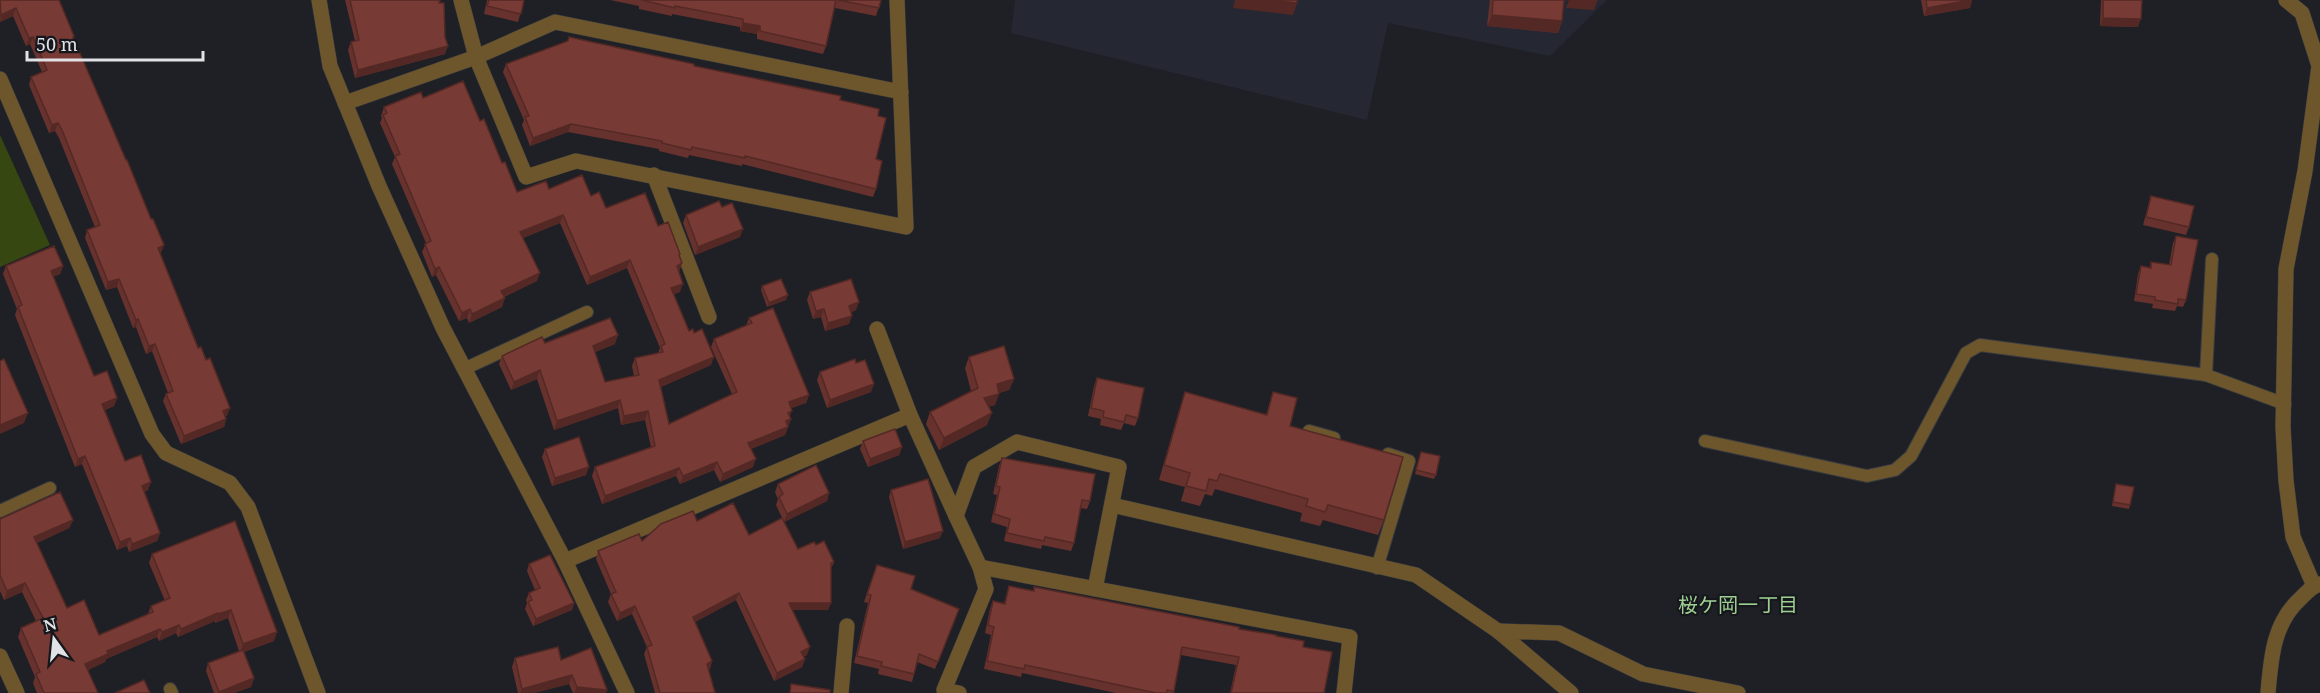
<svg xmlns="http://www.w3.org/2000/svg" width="2320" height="693" font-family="'Noto Serif','Noto Sans JP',serif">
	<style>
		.built { fill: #252833 }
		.green { fill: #364712 }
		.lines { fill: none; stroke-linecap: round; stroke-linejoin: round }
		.lane-casing { stroke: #393b40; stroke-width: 14 }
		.street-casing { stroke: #393b40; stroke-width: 16 }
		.lane { stroke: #6d562b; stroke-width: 12 }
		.street { stroke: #6d562b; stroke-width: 15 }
		.wall { fill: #67322e }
		.shaded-wall { fill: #542925 }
		.building { fill: #783a35; stroke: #542925; stroke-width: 1.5 }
		.labels { text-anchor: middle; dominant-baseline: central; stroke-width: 4.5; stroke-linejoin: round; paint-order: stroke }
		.neighbourhood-label { font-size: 20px; fill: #9dcf91; stroke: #15171c }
	</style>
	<rect width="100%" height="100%" fill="#1e2025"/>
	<!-- built -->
	<path class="built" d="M1015,0H1607L1550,56L1388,23L1367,120L1011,33Z"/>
	<!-- green -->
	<path class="green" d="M0,135L50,245L0,267Z"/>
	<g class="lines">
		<defs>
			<g id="lane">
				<path d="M464,369L587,312"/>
				<path d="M2206,375L2212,259"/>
				<path d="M1309,431L1334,438"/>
				<path d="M1705,441L1867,476L1895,470L1911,456L1966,353L1980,345L2206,375L2285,404"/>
				<path d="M0,511L50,488"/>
				<path d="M1377,568L1409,461L1388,454"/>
				<path d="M170,689L172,693"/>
			</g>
			<g id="street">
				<path d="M319,0L330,66L379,186L443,328L565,561L627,693"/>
				<path d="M461,0L476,57L526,177L576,161L906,227L897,0"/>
				<path d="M2286,0L2302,13L2319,66L2305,171L2286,269L2283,427L2286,481L2293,537L2314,586"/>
				<path d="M0,79L152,434L166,453L230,483L248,507L318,693"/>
				<path d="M345,103L476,57L555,22L901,92"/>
				<path d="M654,175L709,317"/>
				<path d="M877,329L910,415L956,516"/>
				<path d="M1112,505L1416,575L1498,631L1571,693"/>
				<path d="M565,561L910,415"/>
				<path d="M980,567L956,516L974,467L1017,442L1119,467L1095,589"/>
				<path d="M1498,631L1559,633L1643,674L1738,693"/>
				<path d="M0,656L17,693"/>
				<path d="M841,693L847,626"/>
				<path d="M959,693L944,690L986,589L980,567L1350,637L1344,693"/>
				<path d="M2268,693C2271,658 2273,623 2301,598C2307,592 2312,586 2320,584"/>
			</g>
		</defs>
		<!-- lane casing -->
		<use href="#lane" class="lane-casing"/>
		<!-- street casing -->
		<use href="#street" class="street-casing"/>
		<!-- lane -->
		<use href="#lane" class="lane"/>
		<!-- street -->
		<use href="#street" class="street"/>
	</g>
	<!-- wall -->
	<g class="wall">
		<path d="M0,0L73,39L151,219L164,245L160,254L227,416H225L226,419L224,427L181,444L163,401L166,394L168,393L152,351L146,354L136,327L133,328L117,287L106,290L85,238L87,230L95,227L59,138L55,131L49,133L29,85L31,77L42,72L30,44L26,46L13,16L0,22Z"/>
		<path d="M345,0H440L439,3L445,54L355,78L348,50L351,42L355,41Z"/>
		<path d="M487,0H524L518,22L484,14Z"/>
		<path d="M610,0H881L876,16L835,8L826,46L823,54L757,39V34L740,31V27L672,14V16L639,9V6Z"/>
		<path d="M1490,0H1564L1562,21L1558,33L1487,26Z"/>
		<path d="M1921,0H1972L1970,8L1924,16Z"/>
		<path d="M2101,0H2142L2138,27L2100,26Z"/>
		<path d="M569,37L840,100L878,116L876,159V189L873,197L742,164V166L689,155L688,158L659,151V149L568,132L530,146L522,125L524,120L503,72L506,64L567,42Z"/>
		<path d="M423,98L480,121L517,192L549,189L591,196L606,208L658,226L680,254V257L682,263L679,272L680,292L674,294L689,331L711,365L661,387L669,424L732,394L711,347L714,339L746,326L749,318L809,395L806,403L791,408L790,418L791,419L785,435L751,449L753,467L720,482L714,470L680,484L676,476L602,504L592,476L595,467L651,447L645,420L621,425L618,408L554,430L537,379L511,390L499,364L502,356L545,343L615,344L595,352L605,382L634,376L632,366L635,358L658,353L660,348L627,268L587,285L560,223L523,238L537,281L504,297L502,307L469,323L467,318L459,321L436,275L432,277L422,252L426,243L392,164L395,157L380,123L382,118L381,116L384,107Z"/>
		<path d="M2151,196L2189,227L2186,235L2143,225Z"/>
		<path d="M722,207L740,237L695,255L683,223L686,215Z"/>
		<path d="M2176,236L2186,300L2183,307L2177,306L2175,311L2152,308L2153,304L2134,301L2138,274L2141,266L2150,268L2151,262L2169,265L2173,243Z"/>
		<path d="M6,266H63L60,274L53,277L94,376L117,398L114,406L105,410L125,461L148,490L144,492L160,533L157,541L129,552L127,546L117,550L82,464L75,467L15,315L17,309L3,274Z"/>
		<path d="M762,286L786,300L767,307L761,290Z"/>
		<path d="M810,292L856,310L851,312L849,324L825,331L821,317L813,319L807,300Z"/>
		<path d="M969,357L1014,379L1009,390L999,393L995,405L988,407L987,425L939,450L926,424L930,412L971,391L965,368Z"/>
		<path d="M856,363L871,392L827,408L817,380L820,372Z"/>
		<path d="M1097,378L1138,418L1135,426L1124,423L1121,430L1100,425L1101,419L1088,416L1094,386Z"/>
		<path d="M1185,392L1266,415L1273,392L1290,426L1384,520L1378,535L1323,520L1320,526L1300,521L1302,513L1215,489L1212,496L1205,494L1200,506L1181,501L1185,487L1159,480L1180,407Z"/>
		<path d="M863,441L902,447L899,455L868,467L860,449Z"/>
		<path d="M545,449L586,475L552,486L542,457Z"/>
		<path d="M1421,452L1436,475L1434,479L1415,474Z"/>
		<path d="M1002,458L1090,501L1087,509L1080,508L1074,543L1071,551L1042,545L1041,549L1004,541L1007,527L991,522L997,495L993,494L999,466Z"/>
		<path d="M778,484L829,493L827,501L784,522L776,505L778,499L775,492Z"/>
		<path d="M2116,484L2130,505L2129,509L2112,506Z"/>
		<path d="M891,490L940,538L903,549L889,497Z"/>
		<path d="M0,519L73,520L69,528L37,543L67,608L99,635L148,614L151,606L165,601L149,563L152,554L235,521L274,641L244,652L254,678L251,687L234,693H214L206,671L208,663L239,651L228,618L215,623V621L178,637L176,633L159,641L157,637L106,659L105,662L88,670L98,693H37L33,683L35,677L18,637L21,628L36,621L22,592L4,600L0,591Z"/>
		<path d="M697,521L798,549L816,545L834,562L831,569V603L828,610H793L807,655L803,657L805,659L802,667L774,681L736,600L695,622L712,661L710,669H708L715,693H655L644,654L647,647L632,614L617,621L608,602L611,594L596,559L598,551L642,541Z"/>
		<path d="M529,564L574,603L572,610L533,626L525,609L527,603L526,600L529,593L535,590L527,571Z"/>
		<path d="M877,565L911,589L959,609L935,669L917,662L912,682L878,674L879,669L854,663L868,603L864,602Z"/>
		<path d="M1009,586L1276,636L1303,647L1324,693H1230L1236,665L1181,655L1174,693H1116L1022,673L1021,677L984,669L991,635L985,633L990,609L993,601L1004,603Z"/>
		<path d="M515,658L561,660L606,693H573L569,684L534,693H518L512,667Z"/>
	</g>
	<!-- shaded-wall -->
	<g class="shaded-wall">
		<path d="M1235,0H1270L1297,3L1293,15L1233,8Z"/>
		<path d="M1569,0L1597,1L1594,10L1566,8Z"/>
		<path d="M1970,0H1972L1970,8L1924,16L1927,8Z"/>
		<path d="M16,8L13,16L0,22L1,15Z"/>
		<path d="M1492,15L1562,21L1558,33L1487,26Z"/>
		<path d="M2103,18L2141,19L2138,27L2100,26Z"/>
		<path d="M743,23L760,26L757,34L740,31Z"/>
		<path d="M33,37L30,44L26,46L29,38Z"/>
		<path d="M448,46L445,54L355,78L358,70Z"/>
		<path d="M58,123L55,131L49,133L52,125Z"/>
		<path d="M571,124L568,132L530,146L533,138Z"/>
		<path d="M563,215L560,223L517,240L520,232Z"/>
		<path d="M743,229L740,237L695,255L698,247Z"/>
		<path d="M164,245L161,253L155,256L158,248Z"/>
		<path d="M630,260L627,268L587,285L590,277Z"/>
		<path d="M682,263L679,272L677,266Z"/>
		<path d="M63,266L60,274L48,279L51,271Z"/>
		<path d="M439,267L436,275L432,277L435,269Z"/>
		<path d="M540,273L537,281L498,299L501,291Z"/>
		<path d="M119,279L117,287L106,290L108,282Z"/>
		<path d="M683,284L680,292L668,297L671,288Z"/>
		<path d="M788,295L786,300L767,307L769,303Z"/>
		<path d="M505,298L502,307L469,323L472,314Z"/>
		<path d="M859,302L856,310L846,315L849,306Z"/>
		<path d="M470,309L467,318L459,321L462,313Z"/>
		<path d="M824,309L821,317L813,319L816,311Z"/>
		<path d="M852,316L849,324L825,331L828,323Z"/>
		<path d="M138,319L136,327L133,328L136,320Z"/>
		<path d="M618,335L615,344L590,354L593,346Z"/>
		<path d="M155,344L152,351L146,354L149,346Z"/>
		<path d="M714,357L711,365L656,389L659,380Z"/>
		<path d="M540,370L537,379L511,390L514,382Z"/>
		<path d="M1014,379L1009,390L992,395L997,384Z"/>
		<path d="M874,384L871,392L827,408L830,400Z"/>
		<path d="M999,394L995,405L979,410L984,398Z"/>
		<path d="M809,395L806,403L786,410L789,402Z"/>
		<path d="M117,398L114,406L99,412L102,404Z"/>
		<path d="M620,400L618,408L554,430L557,421Z"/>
		<path d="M230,408L227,416L220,418L223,411Z"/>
		<path d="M648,411L645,420L621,425L624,416Z"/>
		<path d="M28,413L24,423L0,434V425Z"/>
		<path d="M992,413L987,425L939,450L944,438Z"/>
		<path d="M226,419L224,427L181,444L184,436Z"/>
		<path d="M791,419L785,435L745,451L748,443Z"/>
		<path d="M902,447L899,455L868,467L870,459Z"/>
		<path d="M85,456L82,464L75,467L78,459Z"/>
		<path d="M756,459L753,467L720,482L723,474Z"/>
		<path d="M717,462L714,470L680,484L683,476Z"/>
		<path d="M589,467L586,475L552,486L555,478Z"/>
		<path d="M679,468L676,476L602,504L605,496Z"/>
		<path d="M151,482L148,490L139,494L142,486Z"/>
		<path d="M829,493L827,501L784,522L787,514Z"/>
		<path d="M73,520L69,528L31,546L34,537Z"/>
		<path d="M943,531L940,538L903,549L905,542Z"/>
		<path d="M160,533L157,541L129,552L132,544Z"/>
		<path d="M130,538L127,546L117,550L120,542Z"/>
		<path d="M25,583L22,592L4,600L7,591Z"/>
		<path d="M739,593L736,600L690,625L693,617Z"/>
		<path d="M574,603L572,610L533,626L536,619Z"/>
		<path d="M789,603H831L828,610H787Z"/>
		<path d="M635,606L632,614L617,621L620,613Z"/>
		<path d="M231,610L228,618L215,623L218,614Z"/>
		<path d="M218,613L215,621L178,637L181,629Z"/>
		<path d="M179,625L176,633L159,641L162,632Z"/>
		<path d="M160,629L157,637L106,659L105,662L82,673L85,664L107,651Z"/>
		<path d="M277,632L274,641L240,653L243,644Z"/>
		<path d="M810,647L807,655L798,659L801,652Z"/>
		<path d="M805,659L802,667L774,681L777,673Z"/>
		<path d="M712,661L710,669L704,671L707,664Z"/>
		<path d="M572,675L569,684L534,693H520L522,689Z"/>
		<path d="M254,678L251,687L234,693H219V692Z"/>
		<path d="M577,687L607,690L606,693H574Z"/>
	</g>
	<!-- building -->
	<g class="building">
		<path d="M0,0H59L74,36L73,37L126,160H127L151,219H153L164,245L158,248L198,348L201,347L206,360L210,358L230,408L223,411L226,419L184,436L166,394L173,391L155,344L149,346L138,319L136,320L119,279L108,282L87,230L100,225L62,130L58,123L52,125L31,77L47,70L33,37L29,38L16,8L1,15Z"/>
		<path d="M350,0H440L439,3H444L445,37L448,46L358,70L351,42L359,40Z"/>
		<path d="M489,0H524L521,14L487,6Z"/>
		<path d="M642,0H836L826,46L760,31V26L743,23V19L675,6V8Z"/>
		<path d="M838,0H881L879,8Z"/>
		<path d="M1270,0H1297V3Z"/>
		<path d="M1493,0H1564L1562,21L1492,15Z"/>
		<path d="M1569,0H1597V1Z"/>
		<path d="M1926,0H1970L1927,8Z"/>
		<path d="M2103,0H2142L2141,19L2103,18Z"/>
		<path d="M569,37L694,64V66L841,96L840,100L879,109L878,116L886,118L876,159L882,161L876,189L745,156V158L692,147L691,150L662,143V141L571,124L533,138L525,117L529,116L506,64L568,41Z"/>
		<path d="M463,81L480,121L484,119L502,163L505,162L517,192L546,181L549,189L582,175L591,196L599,192L606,208L645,193L658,226L668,222L680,254L679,255L682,263L677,266L683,284L671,288L689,331L693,329L694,333L702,329L714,357L659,380L669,424L737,392L714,339L752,323L749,318L773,308L809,395L789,402L792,411L788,413L791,419L786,421L788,427L748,443L756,459L723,474L717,462L683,476L679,468L605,496L595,467L655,446L648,411L624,416L620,400L557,421L540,370L514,382L502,356L542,337L545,343L610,318L618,335L593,346L605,382L639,375L635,358L663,352L661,346L665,344L630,260L590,277L563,215L520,232L540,273L501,291L505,298L472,314L470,309L462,313L439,267L435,269L425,244L431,241L395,156L400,154L383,115L387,113L384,107L421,92L423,98Z"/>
		<path d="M2151,196L2194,206L2189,227L2146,217Z"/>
		<path d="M719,201L722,207L732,203L743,229L698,247L686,215Z"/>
		<path d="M2176,236L2198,240L2186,300L2178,299V304L2155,300V297L2136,294L2141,266L2151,268V262L2171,265Z"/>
		<path d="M54,246L63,266L51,271L94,376L107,371L117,398L102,404L125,461L141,455L151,482L142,486L160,533L132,544L130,538L120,542L85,456L78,459L18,307L22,305L6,266Z"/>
		<path d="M781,279L788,295L769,303L762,286Z"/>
		<path d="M851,279L859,302L849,306L852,316L828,323L824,309L816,311L810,292Z"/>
		<path d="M1004,346L1014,379L997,384L999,394L984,398L992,413L944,438L930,412L978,388L969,357Z"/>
		<path d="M4,359L28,413L0,425V361Z"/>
		<path d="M855,359L856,363L865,360L874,384L830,400L820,372Z"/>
		<path d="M1097,378L1144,388L1138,418L1126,415L1124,422L1103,417L1104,411L1091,408Z"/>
		<path d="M1185,392L1267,415L1273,392L1297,398L1290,426L1403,457L1384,520L1328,505L1325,512L1306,506L1308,499L1220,474L1217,481L1209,479L1206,491L1186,486L1190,473L1164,465Z"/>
		<path d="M895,429L902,447L870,459L863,441Z"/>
		<path d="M579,437L589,467L555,478L545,449Z"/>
		<path d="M1421,452L1440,456L1436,475L1416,470Z"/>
		<path d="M1002,458L1095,474L1090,501L1082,500L1074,543L1045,537L1044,541L1007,533L1010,519L994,514L1000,487L996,486Z"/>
		<path d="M816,465L829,493L787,514L779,497L783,494L778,484Z"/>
		<path d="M928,479L943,531L905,542L891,490Z"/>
		<path d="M2116,484L2134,487L2130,505L2113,502Z"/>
		<path d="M60,492L73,520L34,537L67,608L84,600L99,635L153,612L151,606L170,598L152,554L235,521L277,632L243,644L231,610L218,614V613L181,629L179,625L162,632L160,629L107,651L108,654L85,664L98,693H44L36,674L40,672L21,628L43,618L25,583L7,591L0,575V519Z"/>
		<path d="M733,503L749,535L782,518L798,549L814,542L816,545L824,541L834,562L831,563V603H789L810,647L801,652L805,659L777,673L739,593L693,617L712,661L707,664L715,693H660L647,647L652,645L635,606L620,613L611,594L616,592L598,551L639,534L642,541L661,524L693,511L697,521Z"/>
		<path d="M550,555L574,603L536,619L528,602L532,600L529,593L540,588L529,564Z"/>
		<path d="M877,565L915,576L911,589L959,609L938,662L919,654L914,674L881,666L882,662L857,656L871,595L867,594Z"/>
		<path d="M1009,586L1034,591V587L1239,627V629L1276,635V636L1304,641L1303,647L1332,652L1324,693H1231L1239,657L1182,647L1174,691L1167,690L1166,693H1156L1025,665L1024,669L987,661L994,627L988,625L993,601L1005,604Z"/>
		<path d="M558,647L561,660L591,648L607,690L577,687L572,675L522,689L515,658Z"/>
		<path d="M243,650L254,678L219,692L208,663Z"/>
		<path d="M144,680L150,693H115Z"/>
		<path d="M791,684L830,690V693H790Z"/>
	</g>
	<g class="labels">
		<!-- neighbourhood labels -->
		<g class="neighbourhood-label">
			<text x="1738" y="604">桜ケ岡一丁目</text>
		</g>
	</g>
	<!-- north arrow -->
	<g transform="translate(54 639) rotate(345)" stroke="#15171c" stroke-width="4.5" paint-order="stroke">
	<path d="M0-4.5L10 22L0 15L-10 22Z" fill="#e1e2e6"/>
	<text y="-9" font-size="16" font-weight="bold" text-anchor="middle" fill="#e1e2e6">N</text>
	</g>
	<!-- scale -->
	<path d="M27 51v9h176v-9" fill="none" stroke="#e1e2e6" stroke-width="3"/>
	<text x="36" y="51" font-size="18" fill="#e1e2e6" stroke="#15171c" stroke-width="4.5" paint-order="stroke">50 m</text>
</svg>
